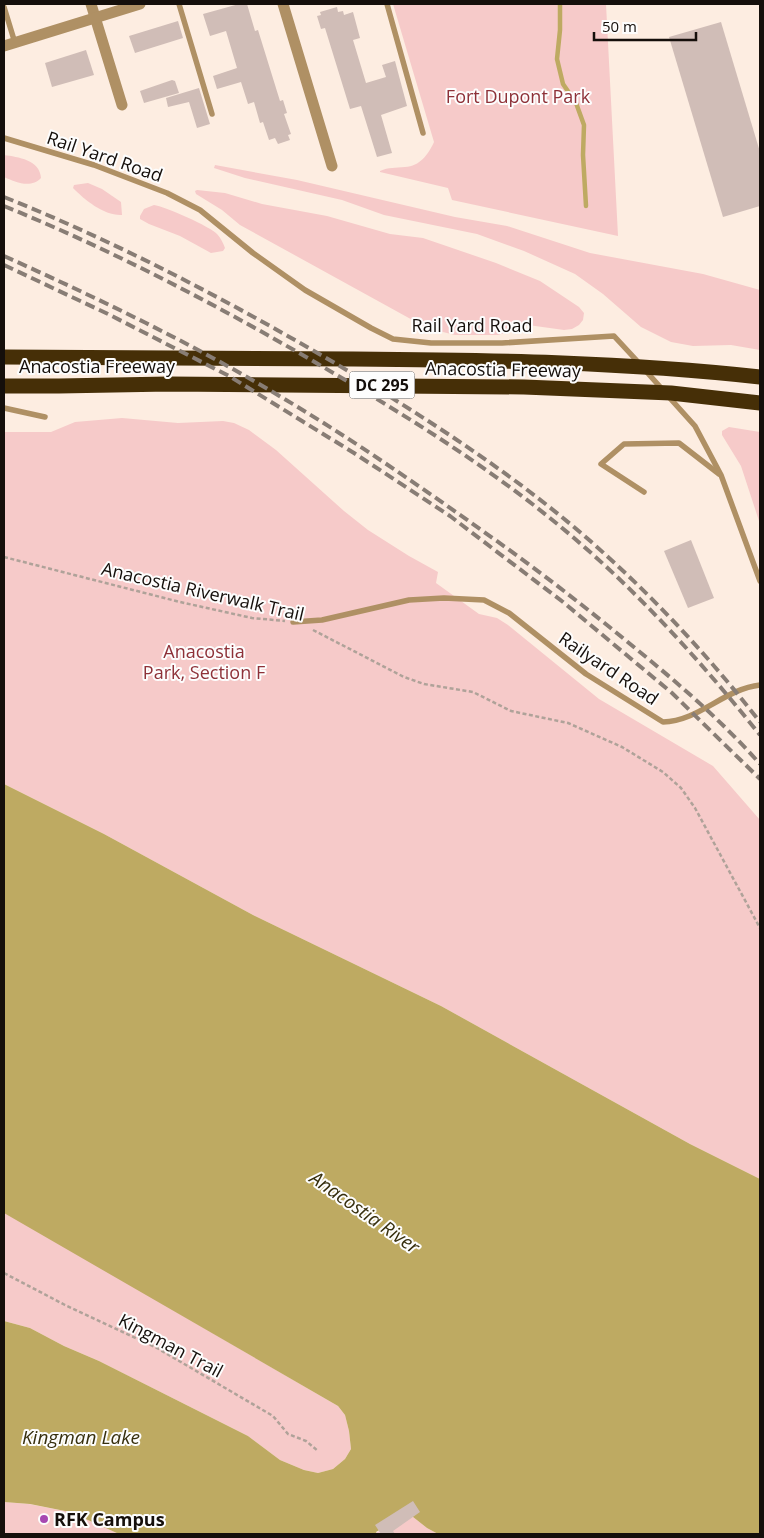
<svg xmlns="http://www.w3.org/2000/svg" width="764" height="1538" font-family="'Open Sans',sans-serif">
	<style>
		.green { fill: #f6cac9 }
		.water { fill: #beaa62 }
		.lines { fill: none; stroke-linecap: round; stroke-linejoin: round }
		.stream { stroke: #beaa62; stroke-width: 4.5 }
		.building { fill: #d0bdb7 }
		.path { stroke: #afa299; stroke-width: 2.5; stroke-dasharray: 4 2.5; stroke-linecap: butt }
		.service { stroke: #af9064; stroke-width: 5.5 }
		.minor { stroke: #af9064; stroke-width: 11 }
		.motorway { stroke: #462f07; stroke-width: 15 }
		.rail { stroke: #887d75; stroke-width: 4; stroke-dasharray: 10 5; stroke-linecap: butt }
		.poi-dot { fill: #a748b1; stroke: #fdfdfd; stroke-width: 2 }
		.labels { text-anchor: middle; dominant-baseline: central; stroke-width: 4; stroke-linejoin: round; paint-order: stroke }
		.shield { fill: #fdfdfd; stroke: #5b5654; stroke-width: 1 }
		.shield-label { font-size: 16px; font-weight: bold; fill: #150f0b }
		.park-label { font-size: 18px; fill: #8e3138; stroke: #fdfdfd }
		.street-label { font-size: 18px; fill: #150f0b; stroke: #fdfdfd }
		.poi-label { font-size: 18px; font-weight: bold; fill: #150f0b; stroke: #fdfdfd; text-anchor: start }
		.water-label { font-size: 19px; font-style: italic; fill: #372f0e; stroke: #fdfdfd }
	</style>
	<rect width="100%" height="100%" fill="#fdede1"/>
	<!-- green -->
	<g class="green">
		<path d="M393,4H606L618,236L452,200L448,188L380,172V171C389,167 395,168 405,167C420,166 428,155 434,142Z"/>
		<path d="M4,155C18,157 40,160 41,178C31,189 15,182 4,177Z"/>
		<path d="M215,165L297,180L455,217L507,226L590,253L703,274L760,290V350L731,345L693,346L671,342L641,327L603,294L575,274L524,251L477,234L384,215L342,200L245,178L214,168Z"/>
		<path d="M88,183L102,189L121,202L122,215C104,216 85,200 73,188L74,185Z"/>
		<path d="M197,190L225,193L262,204L327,216L390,234L423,238L496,263L540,281L579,307L584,313L583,320L579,325L572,329L564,330L528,325L498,335H455L427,328L240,225L222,210L196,194L195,191Z"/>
		<path d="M154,205C164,206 211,227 217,234C221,238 223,243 225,248L223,251L211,253L180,236L149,224L140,219V216L144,209Z"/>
		<path d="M122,418L178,423L223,421L234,423L249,430L276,450L344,511L368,530L409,556L438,572L436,583L479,614L497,618L508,625L599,699L713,766L760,820V1179L690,1144L441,1006L253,915L104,834L4,784V432H51L75,422Z"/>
		<path d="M729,427L760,432V524L741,466L722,435V431Z"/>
		<path d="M4,1112L173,1310L338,1406L345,1415L349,1431L351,1449L345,1459L333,1469L318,1473L304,1470L280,1460L248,1436L99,1361L64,1346L30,1328L4,1321Z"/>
		<path d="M4,1502L29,1504L70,1512L119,1534H4Z"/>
		<path d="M408,1513L427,1528L438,1534H377L376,1533Z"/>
	</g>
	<!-- water -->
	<path class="water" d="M4,784L104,834L253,915L441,1006L690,1144L760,1179V1534H438L427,1528L408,1513L376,1532L377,1534H119L70,1512L30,1504L4,1502V1321L30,1328L64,1346L99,1361L248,1436L280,1460L304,1470L318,1473L333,1469L345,1459L351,1449L349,1431L345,1415L338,1406L4,1213Z"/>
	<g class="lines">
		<!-- stream -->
		<path class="stream" d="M560,4V30L557,59L563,84L576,103L584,125L583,155L586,206"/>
	</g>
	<!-- building -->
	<g class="building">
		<path d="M239,4H247L255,31L258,30L280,101L283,100L287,113L284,114L291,134L288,135L290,140L278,144L275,138L269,140L263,122L260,123L254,102L248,104L241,82L217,89L213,76L237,68L226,31L210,36L203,14Z"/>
		<path d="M337,7L338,12L343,11L344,15L353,12L360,38L353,40L366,83L386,77L382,65L395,61L407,106L381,115L392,153L377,157L361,106L350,109L325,28L321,29L317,16L321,15L320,12Z"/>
		<path d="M178,21L183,38L135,53L129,36Z"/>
		<path d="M721,22L760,152V206L723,217L669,37Z"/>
		<path d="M86,50L94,75L52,87L45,63Z"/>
		<path d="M172,80L175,81L179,93L144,103L140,91Z"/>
		<path d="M199,88L210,124L197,128L189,102L168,107L166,98Z"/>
		<path d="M691,540L714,598L688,608L664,551Z"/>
		<path d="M413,1501L420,1512L393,1531L395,1534H381L375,1525Z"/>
	</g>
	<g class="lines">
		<!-- path -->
		<g class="path">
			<path d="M4,557L180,602L252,618L285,621"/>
			<path d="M313,630L404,677L424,684L473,692L511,711L568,723L622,747L663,772L681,788L695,808L760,928"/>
			<path d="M4,1273L65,1305L157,1348L273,1416L288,1434L306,1441L318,1451"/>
		</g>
		<!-- service -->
		<g class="service">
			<path d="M179,4L212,114"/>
			<path d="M387,4L423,133"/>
			<path d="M4,7L15,43"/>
			<path d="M4,138L94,165L167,193L200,210L253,253L305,290L371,328L393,339L431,343H502L614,336L639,363"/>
			<path d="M645,370L662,389"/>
			<path d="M668,396L695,426L721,475L760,581"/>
			<path d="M4,408L45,417"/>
			<path d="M644,492L601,464L624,444L679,443L719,474"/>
			<path d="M293,622L322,620L409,600L444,598L484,600L509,613L586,674L663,722C699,721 724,689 760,685"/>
		</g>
		<!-- minor -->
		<g class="minor">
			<path d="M91,4L122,105"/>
			<path d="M283,4L332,166"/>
			<path d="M4,46L140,4"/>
		</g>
		<!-- motorway -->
		<g class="motorway">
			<path d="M4,357C120,357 237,358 354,359C489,360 625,362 760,377"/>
			<path d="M4,386H59L169,384L524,387L671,393L760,403"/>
		</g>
		<!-- rail -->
		<g class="rail">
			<path d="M4,197C124,245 238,306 350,372C440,427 530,485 608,557C664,608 714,663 760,722"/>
			<path d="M4,206C112,250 217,305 318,364C407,416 496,471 574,538C643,597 703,664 760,735"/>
			<path d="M4,256C95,297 185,340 271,391C353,439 431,494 508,549C552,581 594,614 635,648C679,684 722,721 760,764"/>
			<path d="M4,265L108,314L229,376L354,453L450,516L563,602L672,693L760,779"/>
		</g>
	</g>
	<!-- markers -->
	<circle class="poi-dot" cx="44" cy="1519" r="5"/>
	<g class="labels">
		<!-- shield labels -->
		<rect class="shield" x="349.5" y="371.5" width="65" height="27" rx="4"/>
		<g class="shield-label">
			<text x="382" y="385">DC 295</text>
		</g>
		<!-- park labels -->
		<g class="park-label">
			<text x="518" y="96">Fort Dupont Park</text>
			<text x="204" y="651">Anacostia<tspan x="204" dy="21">Park, Section F</tspan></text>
		</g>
		<!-- street labels -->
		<g class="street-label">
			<text transform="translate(105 156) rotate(19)">Rail Yard Road</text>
			<text x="472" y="325">Rail Yard Road</text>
			<text x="97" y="366">Anacostia Freeway</text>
			<text transform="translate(503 369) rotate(1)">Anacostia Freeway</text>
			<text transform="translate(203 591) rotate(13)">Anacostia Riverwalk Trail</text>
			<text transform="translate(609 668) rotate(34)">Railyard Road</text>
			<text transform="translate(171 1345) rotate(28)">Kingman Trail</text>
		</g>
		<!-- poi labels -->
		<g class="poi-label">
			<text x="54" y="1519">RFK Campus</text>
		</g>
		<!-- water labels -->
		<g class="water-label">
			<text transform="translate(365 1212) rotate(35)">Anacostia River</text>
			<text x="81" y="1437">Kingman Lake</text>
		</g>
	</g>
	<!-- border -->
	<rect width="764" height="1538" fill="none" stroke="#150f0b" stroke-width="10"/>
	<!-- scale -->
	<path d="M594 32v8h102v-8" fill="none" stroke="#150f0b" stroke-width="2.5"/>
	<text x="602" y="32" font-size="15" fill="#150f0b" stroke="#fdfdfd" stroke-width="4" paint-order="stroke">50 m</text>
</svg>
